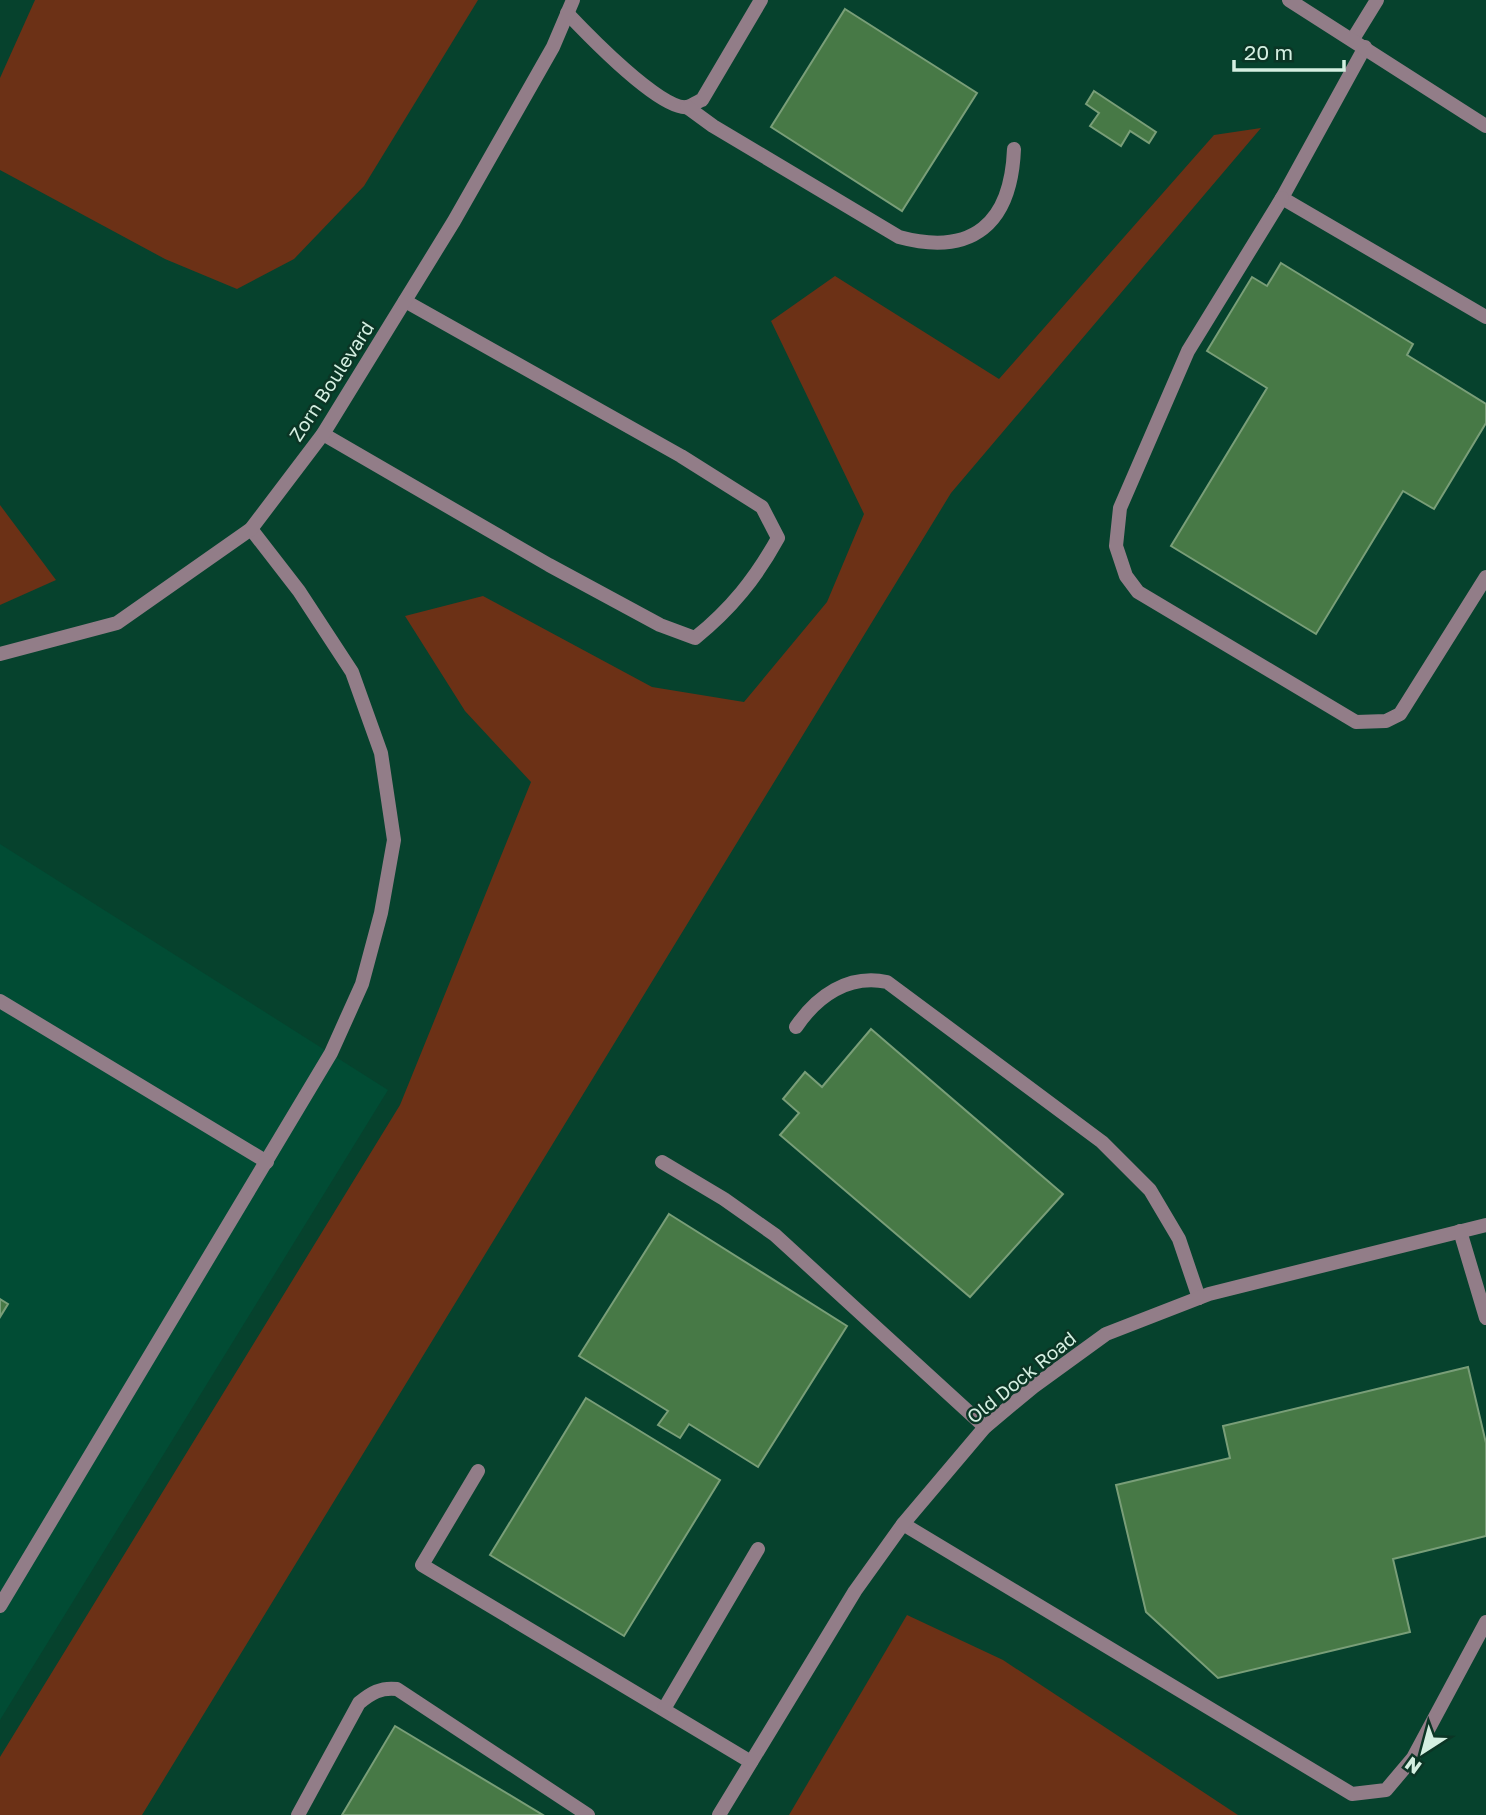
<svg xmlns="http://www.w3.org/2000/svg" width="1486" height="1815" font-family="'Golos Text',sans-serif">
	<style>
		.built { fill: #014c34 }
		.green { fill: #6c3116 }
		.building { fill: #477946; stroke: #799e78; stroke-width: 2 }
		.lines { fill: none; stroke-linecap: round; stroke-linejoin: round }
		.service { stroke: #927d88; stroke-width: 14 }
		.minor { stroke: #927d88; stroke-width: 14 }
		.labels { text-anchor: middle; dominant-baseline: central; stroke-width: 5; stroke-linejoin: round; paint-order: stroke }
		.street-label { font-size: 19px; fill: #d4efe1; stroke: #0b3525 }
	</style>
	<rect width="100%" height="100%" fill="#06422d"/>
	<!-- built -->
	<path class="built" d="M0,844L388,1090L0,1720Z"/>
	<!-- green -->
	<g class="green">
		<path d="M35,0H478L364,186L294,259L237,289L165,259L0,170V78Z"/>
		<path d="M1261,128L951,493L142,1815H0V1757L400,1105L531,782L465,711L405,616L483,596L652,687L744,702L827,602L864,514L771,321L835,276L999,379L1214,135Z"/>
		<path d="M0,505L56,580L0,605Z"/>
		<path d="M907,1615L1003,1660L1238,1815H789Z"/>
	</g>
	<!-- building -->
	<g class="building">
		<path d="M845,9L977,93L902,211L771,127Z"/>
		<path d="M1094,91L1156,132L1149,143L1130,131L1121,146L1090,126L1099,113L1086,104Z"/>
		<path d="M1281,263L1413,344L1407,355L1486,404V423L1434,509L1403,491L1316,634L1171,546L1267,388L1207,351L1252,277L1267,286Z"/>
		<path d="M871,1029L1063,1194L970,1297L780,1135L799,1113L783,1099L805,1072L822,1087Z"/>
		<path d="M669,1214L847,1326L758,1467L689,1424L680,1438L658,1425L668,1411L579,1356Z"/>
		<path d="M0,1299L8,1304L0,1317Z"/>
		<path d="M1468,1367L1486,1443V1536L1393,1559L1410,1632L1218,1678L1146,1612L1116,1485L1230,1458L1223,1426Z"/>
		<path d="M586,1398L720,1480L624,1636L490,1555Z"/>
		<path d="M395,1726L543,1815H342Z"/>
	</g>
	<g class="lines">
		<!-- service -->
		<g class="service">
			<path d="M567,13C586,33 661,111 687,107C692,106 698,101 702,100L761,0"/>
			<path d="M1353,39L1377,0"/>
			<path d="M1365,47L1282,198L1486,317"/>
			<path d="M687,107L713,126L899,237C973,257 1011,223 1014,149"/>
			<path d="M1282,198L1188,351L1120,508L1116,546L1126,576L1138,592L1356,722L1386,721L1400,714L1486,577"/>
			<path d="M323,434L549,565L660,625L695,638C731,609 756,578 778,538L762,507L681,456L405,301"/>
			<path d="M0,1001L267,1162"/>
			<path d="M796,1027C817,996 848,974 887,982L1102,1142L1150,1190L1179,1239L1199,1298"/>
			<path d="M662,1162L724,1199L775,1235L985,1427"/>
			<path d="M1460,1231L1486,1318"/>
			<path d="M478,1471L422,1565L751,1762"/>
			<path d="M903,1524L1352,1794L1386,1790L1413,1758L1486,1622"/>
			<path d="M0,1606L331,1053L362,984L381,913L394,840L381,753L352,672L299,591L251,529"/>
			<path d="M664,1709L758,1549"/>
			<path d="M298,1815L359,1703C371,1693 381,1687 397,1689L588,1815"/>
		</g>
		<!-- minor -->
		<g class="minor">
			<path d="M1289,0L1486,126"/>
			<path d="M0,654L117,623L251,529L323,434L454,221L553,47L573,0"/>
			<path d="M719,1815L855,1591L903,1524L985,1427L1033,1387L1106,1334L1209,1294L1486,1225"/>
		</g>
	</g>
	<g class="labels">
		<!-- street labels -->
		<g class="street-label">
			<text transform="translate(331 381) rotate(-57)">Zorn Boulevard</text>
			<text transform="translate(1021 1377) rotate(-39)">Old Dock Road</text>
		</g>
	</g>
	<!-- north arrow -->
	<g transform="translate(1423 1752) rotate(216)" stroke="#0b3525" stroke-width="5" paint-order="stroke">
	<path d="M0-5L12 26L0 18L-12 26Z" fill="#d4efe1"/>
	<text y="-10" font-size="19" font-weight="bold" text-anchor="middle" fill="#d4efe1">N</text>
	</g>
	<!-- scale -->
	<path d="M1234 60v10h110v-10" fill="none" stroke="#d4efe1" stroke-width="3.5"/>
	<text x="1244" y="60" font-size="21" fill="#d4efe1" stroke="#0b3525" stroke-width="5" paint-order="stroke">20 m</text>
</svg>
